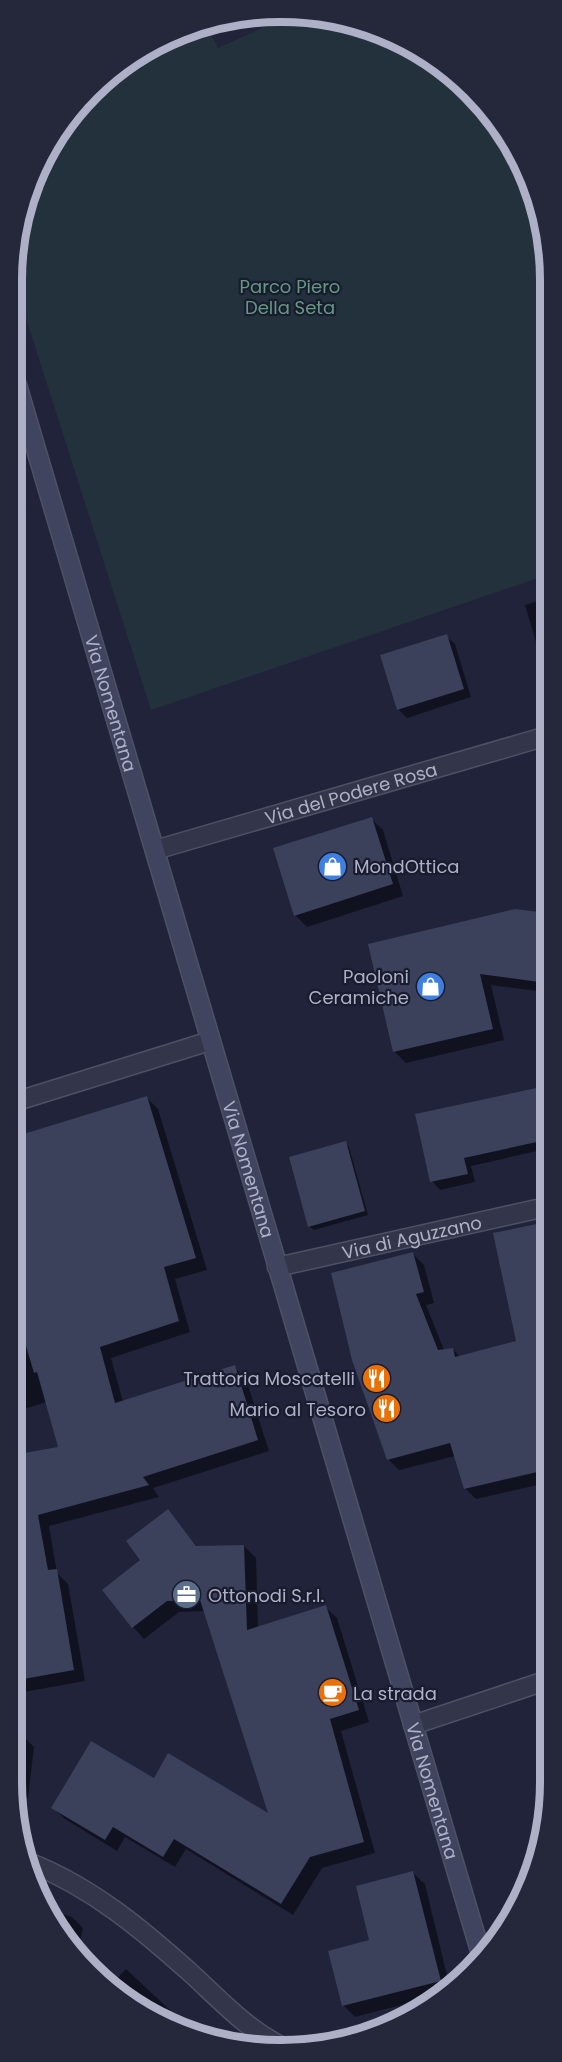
<svg xmlns="http://www.w3.org/2000/svg" width="562" height="2062" font-family="Poppins,sans-serif">
	<style>
		.green { fill: #22313b }
		.shadow { fill: #0007 }
		.building { fill: #3b405b }
		.lines { fill: none; stroke-linecap: round; stroke-linejoin: round }
		.minor-casing { stroke: #4e5165; stroke-width: 21 }
		.secondary-casing { stroke: #4e5165; stroke-width: 21 }
		.minor { stroke: #33364b; stroke-width: 18 }
		.secondary { stroke: #41445e; stroke-width: 18 }
		.labels { text-anchor: middle; dominant-baseline: central; stroke-width: 4.5; stroke-linejoin: round; paint-order: stroke }
		.park-label { font-size: 18px; fill: #649980; stroke: #191c2f }
		.street-label { font-size: 18px; fill: #aeb0c7; stroke: #191c2f }
		.poi-label { font-size: 18px; fill: #aeb0c7; stroke: #191c2f; text-anchor: start }
		.rim { fill: none; stroke: #aeb0c7; stroke-width: 8 }
	</style>
	<rect width="100%" height="100%" fill="#20233a"/>
	<!-- green -->
	<path class="green" d="M286,17H333L400,40L471,91L522,162L548,246L547,575L151,710L17,290V229L57,132L131,58L207,26L218,48Z"/>
	<!-- shadow -->
	<g class="shadow">
		<path d="M547,598V679L525,605Z"/>
		<path d="M446,636L455,644L471,697L407,718L398,709Z"/>
		<path d="M371,819L383,830L403,896L307,927L295,915Z"/>
		<path d="M547,914L546,992L491,985L504,1040L406,1063L394,1051L369,945Z"/>
		<path d="M546,1087V1149L471,1166L475,1182L440,1190L432,1181L417,1115Z"/>
		<path d="M146,1097L158,1109L207,1270L175,1279L190,1332L111,1358L123,1402L234,1367L246,1379L269,1451L153,1488L159,1497L49,1526L57,1573L68,1584L85,1681L12,1694L13,1456L60,1448L47,1402L13,1412L14,1138Z"/>
		<path d="M345,1143L349,1147L368,1215L314,1230L309,1226Z"/>
		<path d="M546,1223L545,1498L542,1484L476,1499L465,1488L455,1456L399,1470L388,1459L413,1254L424,1265L434,1303L426,1305L444,1350L453,1349L460,1357L518,1342Z"/>
		<path d="M168,1511L198,1548L244,1546L256,1558L258,1628L325,1607L337,1618L369,1722L341,1731L375,1853L322,1868L293,1915L186,1849L175,1867L125,1837L117,1851L65,1819L53,1808L271,1816L206,1611L179,1612L144,1639L133,1627L142,1560Z"/>
		<path d="M12,1734L23,1736L34,1747L28,1798L15,1797L12,1781Z"/>
		<path d="M413,1873L425,1884L450,1988L444,1994L355,2017L343,2005L371,1941Z"/>
		<path d="M50,1911L72,1917L83,1928L77,1955Z"/>
		<path d="M126,1969L191,2030L162,2022L112,1984Z"/>
	</g>
	<!-- building -->
	<g class="building">
		<path d="M447,634L464,689L397,710L380,655Z"/>
		<path d="M372,817L393,884L294,916L273,848Z"/>
		<path d="M515,909L547,913L546,983L480,974L493,1029L393,1052L368,944Z"/>
		<path d="M546,1086V1140L464,1158L468,1174L430,1182L415,1114Z"/>
		<path d="M147,1096L196,1258L164,1267L179,1321L100,1347L115,1403L235,1365L258,1440L143,1477L149,1485L38,1515L48,1570L57,1569L74,1670L12,1681L13,1455L58,1447L37,1372L34,1373L14,1305V1137Z"/>
		<path d="M346,1141L365,1211L308,1227L289,1157Z"/>
		<path d="M546,1222V1470L464,1489L450,1443L387,1460L352,1360L331,1273L413,1252L424,1292L416,1294L438,1350L453,1348L455,1357L516,1341L493,1233Z"/>
		<path d="M168,1509L196,1546L244,1545L247,1630L326,1605L359,1710L330,1719L364,1842L310,1857L281,1904L174,1839L163,1857L113,1827L105,1840L51,1808L91,1741L154,1778L168,1753L268,1813L200,1600L167,1601L132,1628L102,1590L140,1560L126,1541Z"/>
		<path d="M413,1871L441,1981L342,2006L328,1951L369,1940L356,1886Z"/>
	</g>
	<g class="lines">
		<defs>
			<g id="minor">
				<path id="s1" d="M155,850L547,736"/>
				<path d="M14,1102L210,1041"/>
				<path id="s2" d="M277,1267L546,1207"/>
				<path d="M413,1725L545,1681"/>
				<path d="M28,1862C92,1887 143,1930 194,1976C222,2002 248,2030 283,2047"/>
			</g>
			<g id="secondary">
				<path id="s3" d="M17,385L481,1954"/>
			</g>
		</defs>
		<!-- minor casing -->
		<use href="#minor" class="minor-casing"/>
		<!-- secondary casing -->
		<use href="#secondary" class="secondary-casing"/>
		<!-- minor -->
		<use href="#minor" class="minor"/>
		<!-- secondary -->
		<use href="#secondary" class="secondary"/>
	</g>
	<!-- icons -->
	<defs>
		<symbol id="shop-disc" viewBox="-11 -11 22 22"><circle r="9.5" fill="#3f7fe0" stroke="#191c2f"/><path d="M-5-2.5h2.3a2.7 3.5 0 0 1 5.4 0H5L5.5 6h-11ZM-1.5-2.5h3a1.5 2.3 0 0 0-3 0Z" fill="#fff"/></symbol>
		<symbol id="restaurant-disc" viewBox="-11 -11 22 22"><circle r="9.5" fill="#e8710a" stroke="#191c2f"/><path d="M-5-6h1v4h1v-4h1v4h1v-4h1v5L-1.5 .5V6h-2V.5L-5-1ZM5-6V6H3V1.5H1.5Q1.5-4 5-6Z" fill="#fff"/></symbol>
		<symbol id="office-disc" viewBox="-11 -11 22 22"><circle r="9.5" fill="#5c6f8a" stroke="#191c2f"/><path d="M-6-3h4V-5.5h4V-3h4V5H-6ZM-1-4.5V-3h2v-1.5ZM-6 0V1H6V0Z" fill="#fff"/></symbol>
		<symbol id="cafe-disc" viewBox="-11 -11 22 22"><circle r="9.5" fill="#e8710a" stroke="#191c2f"/><path d="M-5.5-4.5H6V0H3Q3 3.5 0 3.5H-2.5Q-5.5 3.5-5.5 0ZM3-3.2v2h1.7v-2ZM-6 4.5H4V6H-6Z" fill="#fff"/></symbol>
	</defs>
	<g fill-rule="evenodd">
		<use href="#shop-disc" x="316" y="850" width="33" height="33"/>
		<use href="#shop-disc" x="414" y="970" width="33" height="33"/>
		<use href="#restaurant-disc" x="360" y="1362" width="33" height="33"/>
		<use href="#restaurant-disc" x="370" y="1392" width="33" height="33"/>
		<use href="#office-disc" x="170" y="1578" width="33" height="33"/>
		<use href="#cafe-disc" x="316" y="1676" width="33" height="33"/>
	</g>
	<g class="labels">
		<!-- park labels -->
		<g class="park-label">
			<text x="290" y="286">Parco Piero<tspan x="290" dy="21">Della Seta</tspan></text>
		</g>
		<!-- street labels -->
		<g class="street-label">
			<text stroke="none"><textPath href="#s3" startOffset="332">Via Nomentana</textPath></text>
			<text stroke="none"><textPath href="#s1" startOffset="204">Via del Podere Rosa</textPath></text>
			<text stroke="none"><textPath href="#s3" startOffset="818">Via Nomentana</textPath></text>
			<text stroke="none"><textPath href="#s2" startOffset="138">Via di Aguzzano</textPath></text>
			<text stroke="none"><textPath href="#s3" startOffset="1466">Via Nomentana</textPath></text>
		</g>
		<!-- poi labels -->
		<g class="poi-label">
			<text x="354" y="866">MondOttica</text>
			<text x="409" y="976" text-anchor="end">Paoloni<tspan x="409" dy="21">Ceramiche</tspan></text>
			<text x="355" y="1378" text-anchor="end">Trattoria Moscatelli</text>
			<text x="366" y="1409" text-anchor="end">Mario al Tesoro</text>
			<text x="208" y="1595">Ottonodi S.r.l.</text>
			<text x="353" y="1693">La strada</text>
		</g>
	</g>
	<!-- crop -->
	<path d="M0 0H562V2062H0ZM280 22H282A258 258 0 0 1 540 280V1782A258 258 0 0 1 282 2040H280A258 258 0 0 1 22 1782V280A258 258 0 0 1 280 22Z" fill="#25283b" fill-rule="evenodd"/>
	<path class="rim" d="M280 22H282A258 258 0 0 1 540 280V1782A258 258 0 0 1 282 2040H280A258 258 0 0 1 22 1782V280A258 258 0 0 1 280 22Z"/>
</svg>
